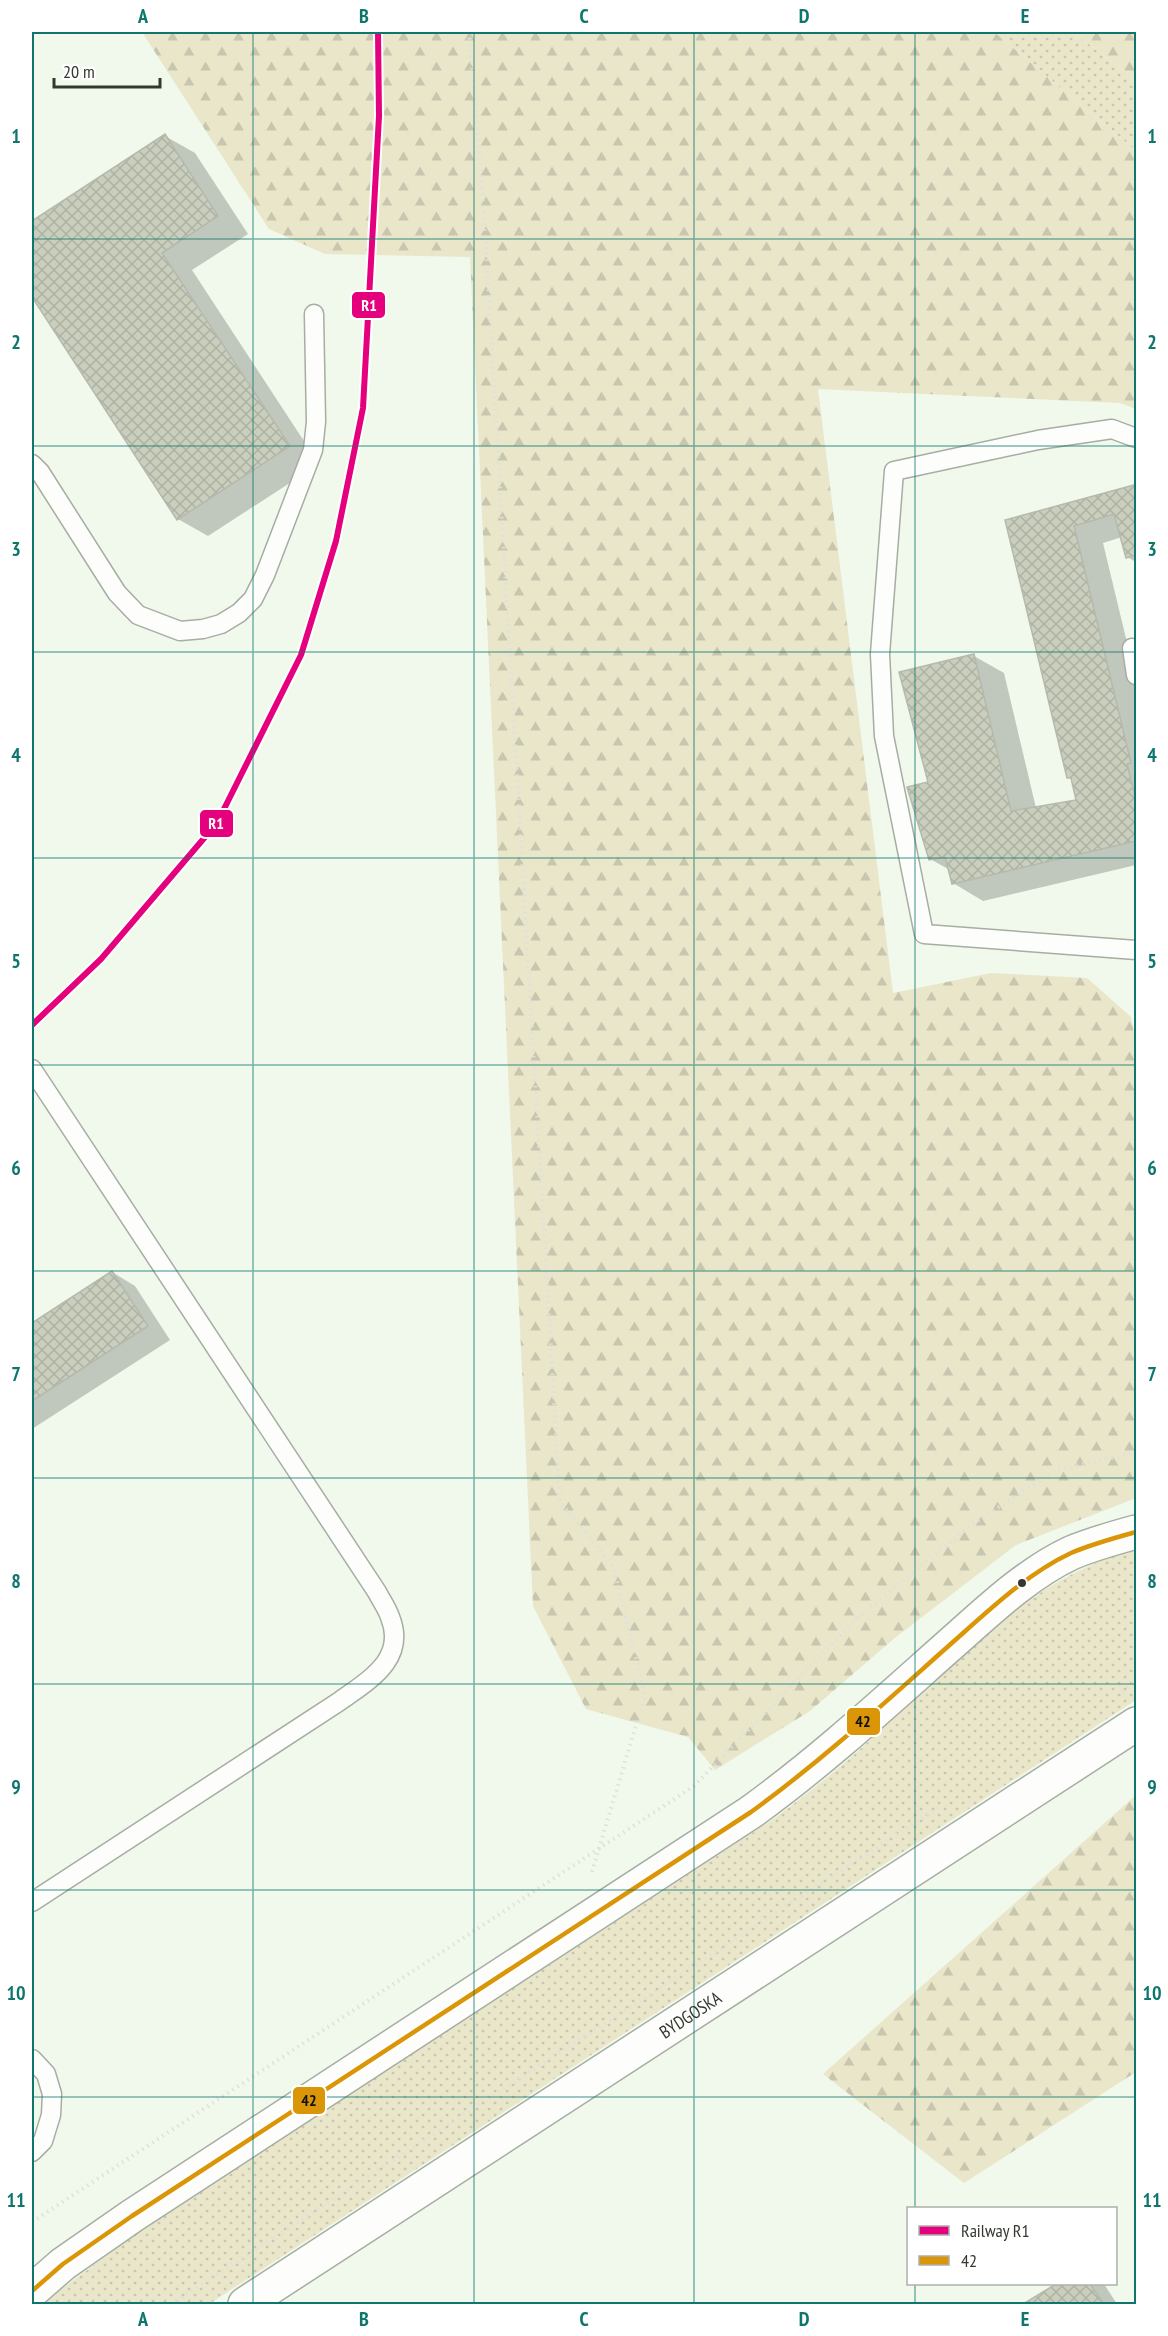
<svg xmlns="http://www.w3.org/2000/svg" width="1168" height="2336" font-family="'PT Sans Narrow',sans-serif">
	<style>
		.grass { fill: url(#grass-dots) }
		.forest { fill: url(#forest-firs) }
		.shadow { fill: #0003 }
		.building { fill: url(#building-cross-hatch); stroke: #b5b9ae; stroke-width: 1.5 }
		.lines { fill: none; stroke-linecap: round; stroke-linejoin: round }
		.lane-casing { stroke: #a6ada2; stroke-width: 21 }
		.street-casing { stroke: #a6ada2; stroke-width: 36 }
		.secondary-casing { stroke: #a6ada2; stroke-width: 36 }
		.path { stroke: #dee1dd; stroke-width: 4; stroke-dasharray: 1.5 4.5; stroke-linecap: butt }
		.lane { stroke: #fdfefc; stroke-width: 18 }
		.street { stroke: #fdfefc; stroke-width: 33 }
		.secondary { stroke: #fdfefc; stroke-width: 33 }
		.bus-1-casing { stroke: #fff; stroke-width: 9 }
		.bus-1 { stroke: #da9607; stroke-width: 4.5 }
		.rail-1-casing { stroke: #fff; stroke-width: 10 }
		.rail-1 { stroke: #e5007d; stroke-width: 6 }
		.grid { fill: none; stroke: #0f766e; stroke-width: 1.5; stroke-opacity: 0.55 }
		.bus-dot { fill: #333930; stroke: #fff; stroke-width: 2 }
		.labels { text-anchor: middle; dominant-baseline: central; stroke-width: 6; stroke-linejoin: round; paint-order: stroke }
		.street-label { font-size: 18px; fill: #333930; stroke: #fff }
		.line-badge { stroke: #fff; stroke-width: 2 }
		.badge-label { font-size: 16px; text-anchor: middle; font-weight: bold; fill: #fff }
		.pale-badge-label { font-size: 16px; text-anchor: middle; font-weight: bold; fill: #111 }
		.neatline { fill: none; stroke: #0f766e; stroke-width: 2 }
		.grid-label { font-size: 20px; text-anchor: middle; font-weight: bold; fill: #0f766e }
	</style>
	<defs>
		<pattern id="grass-dots" width="8" height="8" patternUnits="userSpaceOnUse" patternTransform="scale(1.5)"><rect width="8" height="8" fill="#e9e6ca"/><path d="M2 2h.1M6 6h.1" fill="none" stroke="#c8c6ae" stroke-width="1.8" stroke-linecap="round"/></pattern>
		<pattern id="forest-firs" width="22" height="20" patternUnits="userSpaceOnUse" patternTransform="scale(1.5)"><rect width="22" height="20" fill="#e9e6ca"/><path d="M5 1l3.5 6h-7zM16 11l3.5 6h-7z" fill="#c8c6ae"/></pattern>
		<pattern id="building-cross-hatch" width="8" height="8" patternUnits="userSpaceOnUse" patternTransform="scale(1.5)"><rect width="8" height="8" fill="#cacfbd"/><path d="M0 0l8 8M0 8l8-8" fill="none" stroke="#aeb2a3"/></pattern>
	</defs>
	<rect width="100%" height="100%" fill="#f0f9ec"/>
	<!-- grass -->
	<g class="grass">
		<path d="M994,32H1073L1136,80V151Z"/>
		<path d="M1136,1549V1700L209,2304H41L147,2226L775,1818C803,1797 831,1775 857,1752C942,1676 1021,1580 1136,1549Z"/>
	</g>
	<!-- forest -->
	<g class="forest">
		<path d="M142,32H994L1136,151V409L1120,403L818,389L893,993L991,973L1087,978L1131,1017L1136,1044V1498L1016,1545L896,1637L810,1711L715,1770L688,1737L586,1709L533,1606L470,257L325,254L269,229Z"/>
		<path d="M1073,32H1136V80Z"/>
		<path d="M1136,1795V2072L964,2183L823,2074Z"/>
	</g>
	<!-- shadow -->
	<g class="shadow">
		<path d="M165,136L195,153L248,234L192,270L319,464L208,536L178,519L32,295V223Z"/>
		<path d="M1134,487L1136,489V562L1127,557L1122,537L1103,543L1136,680V865L983,901L953,883L950,870L930,859V784L974,656L1004,673L1036,808L1078,801L1073,780L1068,777L1007,521Z"/>
		<path d="M112,1272L135,1286L170,1340L32,1429V1324Z"/>
		<path d="M1058,2284H1104L1117,2304H1025Z"/>
	</g>
	<!-- building -->
	<g class="building">
		<path d="M165,134L218,216L162,253L290,446L177,520L32,297V221Z"/>
		<path d="M1134,485L1136,496V555L1126,558L1114,514L1074,526L1131,763L1127,764L1136,800V841L952,884L945,857L929,860L907,787L928,782L899,672L974,654L1011,811L1076,800L1071,778H1067L1005,520Z"/>
		<path d="M112,1271L148,1326L32,1401V1323Z"/>
		<path d="M1056,2284H1090L1104,2304H1023Z"/>
	</g>
	<g class="lines">
		<defs>
			<g id="lane">
				<path d="M1136,438L1112,429L1038,440L894,471L880,654L884,736L924,934L1136,950"/>
				<path d="M32,464L40,472L117,593L138,615L180,631L203,629L221,624L239,613L253,599L265,575L313,450L316,422L314,314"/>
				<path d="M1132,648L1136,675"/>
				<path d="M32,1069L377,1592C381,1600 387,1608 390,1617C407,1659 369,1680 340,1701L32,1902"/>
				<path d="M32,2059L46,2074L52,2094L51,2115L43,2141L32,2152"/>
			</g>
			<path id="street" d="M32,2291L63,2264L132,2216L751,1812C820,1762 881,1706 944,1650C983,1616 1024,1575 1071,1553C1092,1544 1114,1538 1136,1532"/>
			<g id="secondary">
				<path id="s1" d="M245,2304L1136,1724"/>
			</g>
		</defs>
		<!-- lane casing -->
		<use href="#lane" class="lane-casing"/>
		<!-- street casing -->
		<use href="#street" class="street-casing"/>
		<!-- secondary casing -->
		<use href="#secondary" class="secondary-casing"/>
		<!-- path -->
		<g class="path">
			<path d="M469,32L482,184L560,1502L613,1566L645,1695L591,1875"/>
			<path d="M1122,1691L1136,1681"/>
			<path d="M32,2222L694,1786L857,1618L970,1526L1055,1470L1136,1453"/>
			<path d="M171,2304L941,1806"/>
		</g>
		<!-- lane -->
		<use href="#lane" class="lane"/>
		<!-- street -->
		<use href="#street" class="street"/>
		<!-- secondary -->
		<use href="#secondary" class="secondary"/>
		<defs>
			<path id="bus-1" d="M32,2291L63,2264L132,2216L751,1812C820,1762 881,1706 944,1650C983,1616 1024,1575 1071,1553C1092,1544 1114,1538 1136,1532"/>
		</defs>
		<!-- bus-1 casing -->
		<use href="#bus-1" class="bus-1-casing"/>
		<!-- bus-1 -->
		<use href="#bus-1" class="bus-1"/>
		<defs>
			<path id="rail-1" d="M32,1025L101,959L217,823L301,655L336,541L363,408L379,116L378,32"/>
		</defs>
		<!-- rail-1 casing -->
		<use href="#rail-1" class="rail-1-casing"/>
		<!-- rail-1 -->
		<use href="#rail-1" class="rail-1"/>
	</g>
	<!-- grid -->
	<path class="grid" d="M253,32V2304M474,32V2304M694,32V2304M915,32V2208M32,239H1136M32,446H1136M32,652H1136M32,858H1136M32,1065H1136M32,1271H1136M32,1478H1136M32,1684H1136M32,1890H1136M32,2097H1136M915,2284V2304"/>
	<!-- markers -->
	<circle class="bus-dot" cx="1022" cy="1583" r="5"/>
	<g class="labels">
		<!-- street labels -->
		<g class="street-label">
			<text stroke="none"><textPath href="#s1" startOffset="531">BYDGOSKA</textPath></text>
		</g>
	</g>
	<g class="line-badge">
		<rect x="351" y="291" width="35" height="28" rx="6" fill="#e5007d"/>
		<rect x="199" y="809" width="35" height="29" rx="6" fill="#e5007d"/>
		<rect x="846" y="1707" width="35" height="29" rx="6" fill="#da9607"/>
		<rect x="292" y="2086" width="34" height="29" rx="6" fill="#da9607"/>
	</g>
	<g class="badge-label">
		<text x="369" y="311">R1</text>
		<text x="216" y="829">R1</text>
	</g>
	<g class="pale-badge-label">
		<text x="863" y="1727">42</text>
		<text x="309" y="2106">42</text>
	</g>
	<!-- border -->
	<rect width="1168" height="2336" fill="none" stroke="#ffffff" stroke-width="66"/>
	<!-- legend -->
	<rect x="907" y="2207" width="210" height="78" fill="#ffffff" stroke="#adb0ac" stroke-width="1.5"/>
	<rect x="919" y="2226" width="30" height="9" fill="#e5007d" stroke="#adb0ac" stroke-width="1.5"/>
	<text x="961" y="2237" font-size="18" fill="#333930">Railway R1</text>
	<rect x="919" y="2256" width="30" height="9" fill="#da9607" stroke="#adb0ac" stroke-width="1.5"/>
	<text x="961" y="2267" font-size="18" fill="#333930">42</text>
	<!-- scale -->
	<path d="M54 78v9h106v-9" fill="none" stroke="#333930" stroke-width="3"/>
	<text x="63" y="78" font-size="18" fill="#333930" stroke="#ffffff" stroke-width="4.5" paint-order="stroke">20 m</text>
	<rect x="33" y="33" width="1102" height="2270" class="neatline"/>
	<g class="grid-label">
		<text x="143" y="23">A</text>
		<text x="364" y="23">B</text>
		<text x="584" y="23">C</text>
		<text x="804" y="23">D</text>
		<text x="1025" y="23">E</text>
		<text x="16" y="143">1</text>
		<text x="1152" y="143">1</text>
		<text x="16" y="349">2</text>
		<text x="1152" y="349">2</text>
		<text x="16" y="556">3</text>
		<text x="1152" y="556">3</text>
		<text x="16" y="762">4</text>
		<text x="1152" y="762">4</text>
		<text x="16" y="968">5</text>
		<text x="1152" y="968">5</text>
		<text x="16" y="1175">6</text>
		<text x="1152" y="1175">6</text>
		<text x="16" y="1381">7</text>
		<text x="1152" y="1381">7</text>
		<text x="16" y="1588">8</text>
		<text x="1152" y="1588">8</text>
		<text x="16" y="1794">9</text>
		<text x="1152" y="1794">9</text>
		<text x="16" y="2000">10</text>
		<text x="1152" y="2000">10</text>
		<text x="16" y="2207">11</text>
		<text x="1152" y="2207">11</text>
		<text x="143" y="2326">A</text>
		<text x="364" y="2326">B</text>
		<text x="584" y="2326">C</text>
		<text x="804" y="2326">D</text>
		<text x="1025" y="2326">E</text>
	</g>
</svg>
